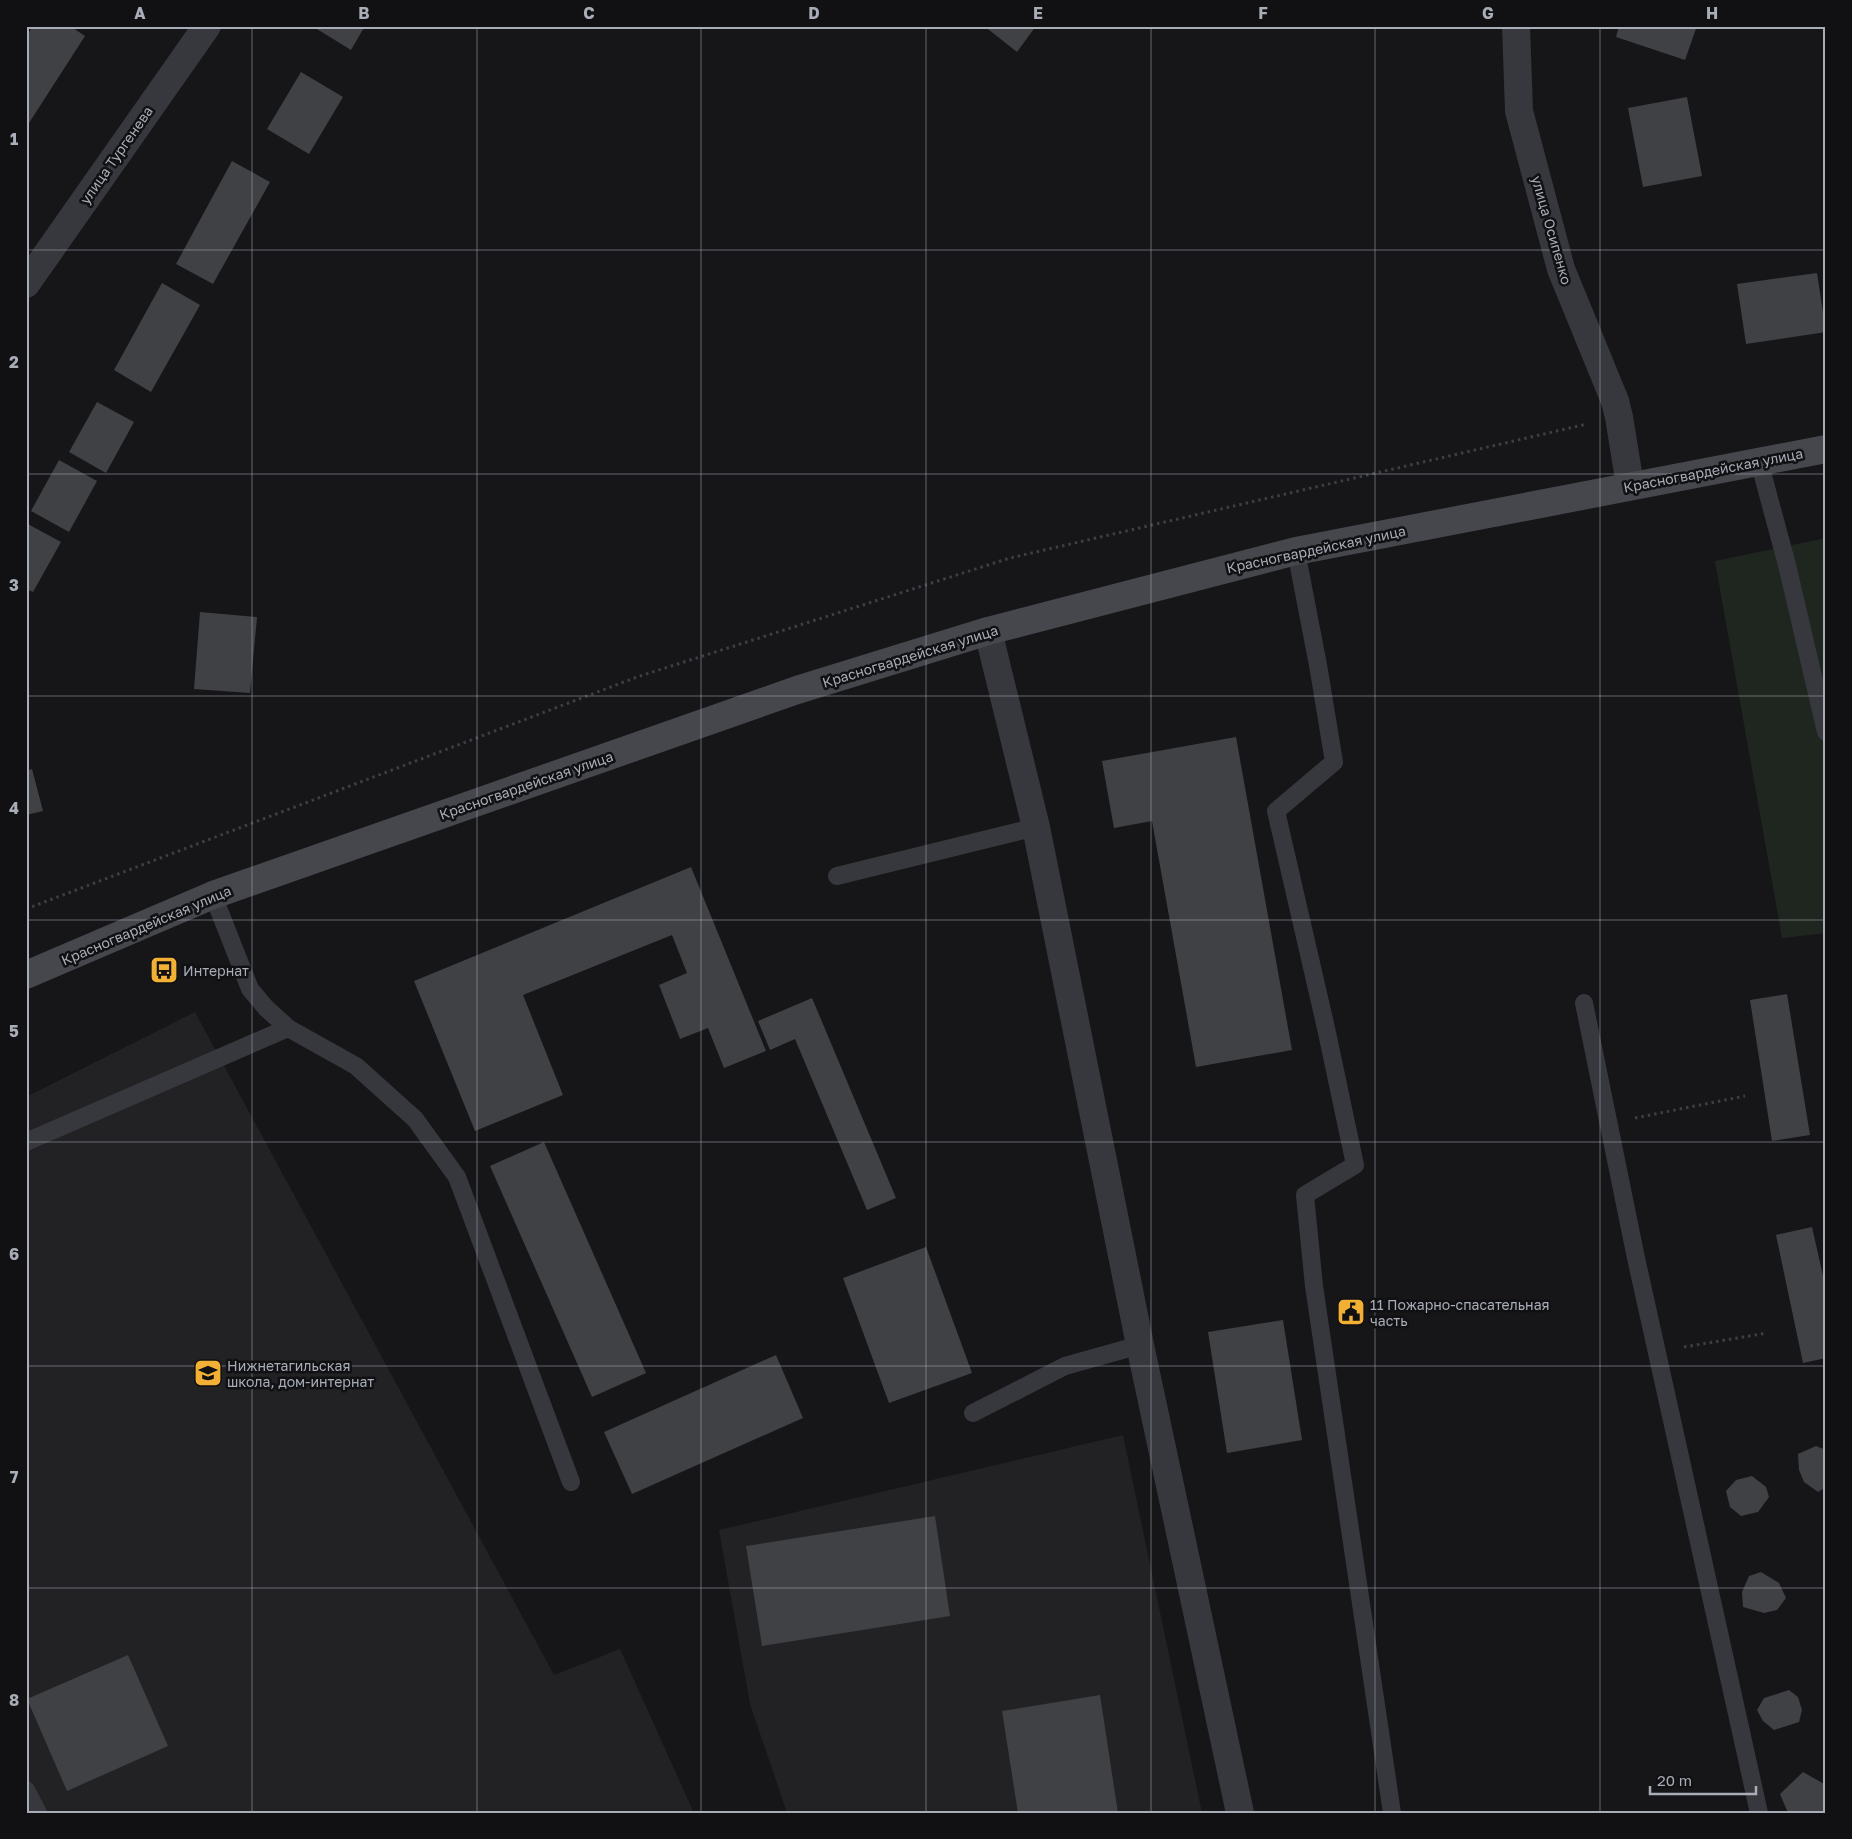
<svg xmlns="http://www.w3.org/2000/svg" width="1852" height="1839" font-family="'Golos Text',sans-serif">
	<style>
		.built { fill: #222225 }
		.green { fill: #1e261f }
		.building { fill: #404145 }
		.lines { fill: none; stroke-linecap: round; stroke-linejoin: round }
		.path { stroke: #3d3f44; stroke-width: 3; stroke-dasharray: 2.5 4; stroke-linecap: butt }
		.service { stroke: #37383d; stroke-width: 18 }
		.minor { stroke: #37383d; stroke-width: 28 }
		.secondary { stroke: #45474d; stroke-width: 28 }
		.grid { fill: none; stroke: #a8adb8; stroke-width: 1; stroke-opacity: 0.55 }
		.labels { text-anchor: middle; dominant-baseline: central; stroke-width: 5; stroke-linejoin: round; paint-order: stroke }
		.street-label { font-size: 14px; fill: #a8adb8; stroke: #111113 }
		.poi-label { font-size: 14px; fill: #a8adb8; stroke: #111113; text-anchor: start }
		.neatline { fill: none; stroke: #a8adb8; stroke-width: 2 }
		.grid-label { font-size: 16px; text-anchor: middle; font-weight: bold; fill: #a8adb8 }
	</style>
	<rect width="100%" height="100%" fill="#161618"/>
	<!-- built -->
	<g class="built">
		<path d="M195,1012L554,1675L620,1649L694,1813H26V1097Z"/>
		<path d="M1123,1435L1202,1813H787L750,1704L719,1530Z"/>
	</g>
	<!-- green -->
	<path class="green" d="M1826,538V933L1782,938L1715,561Z"/>
	<!-- building -->
	<g class="building">
		<path d="M33,26H70L85,36L29,123L26,122V37Z"/>
		<path d="M312,26H365L351,50Z"/>
		<path d="M984,26H1036L1017,52Z"/>
		<path d="M1619,26H1697L1685,60L1616,37Z"/>
		<path d="M301,72L343,97L309,154L267,129Z"/>
		<path d="M1687,97L1702,176L1643,187L1628,108Z"/>
		<path d="M232,161L270,182L213,284L176,264Z"/>
		<path d="M1817,273L1826,332L1746,344L1737,284Z"/>
		<path d="M162,283L200,305L151,392L114,370Z"/>
		<path d="M97,402L134,422L106,473L69,452Z"/>
		<path d="M59,460L97,481L69,532L31,511Z"/>
		<path d="M26,523L61,542L33,592L26,589Z"/>
		<path d="M200,612L257,617L250,693L194,689Z"/>
		<path d="M1236,737L1292,1050L1196,1067L1152,821L1114,828L1102,761Z"/>
		<path d="M32,769L43,811L26,815V771Z"/>
		<path d="M691,867L766,1051L724,1068L708,1028L680,1039L659,985L687,973L672,935L523,995L563,1095L475,1131L414,981Z"/>
		<path d="M1787,994L1810,1135L1772,1141L1750,1000Z"/>
		<path d="M812,998L896,1198L867,1210L795,1039L770,1050L758,1021Z"/>
		<path d="M544,1142L646,1373L592,1397L490,1166Z"/>
		<path d="M1812,1227L1826,1289V1358L1803,1363L1776,1235Z"/>
		<path d="M926,1247L972,1373L889,1403L843,1278Z"/>
		<path d="M1283,1320L1302,1440L1227,1453L1208,1332Z"/>
		<path d="M776,1355L803,1418L632,1494L604,1432Z"/>
		<path d="M1816,1446L1826,1450V1487L1818,1492L1804,1482L1799,1470L1798,1454Z"/>
		<path d="M1752,1476L1766,1487L1769,1497L1758,1512L1741,1516L1730,1507L1726,1491L1736,1480Z"/>
		<path d="M935,1516L950,1616L762,1646L746,1546Z"/>
		<path d="M1761,1572L1779,1583L1786,1598L1777,1610L1764,1613L1743,1607L1742,1592L1749,1576Z"/>
		<path d="M128,1655L168,1746L67,1791L27,1699Z"/>
		<path d="M1789,1690L1798,1697L1802,1710L1799,1722L1774,1730L1763,1721L1757,1710L1764,1698Z"/>
		<path d="M1100,1695L1118,1813H1018L1002,1711Z"/>
		<path d="M1803,1772L1826,1785V1808L1821,1813H1788L1780,1794Z"/>
	</g>
	<g class="lines">
		<!-- path -->
		<g class="path">
			<path d="M26,909L637,677L1010,558L1587,424"/>
			<path d="M1635,1118L1745,1096"/>
			<path d="M1684,1347L1767,1333"/>
		</g>
		<!-- service -->
		<g class="service">
			<path d="M1759,461L1787,565L1826,732"/>
			<path d="M1296,551L1318,665L1334,762L1276,811L1326,1028L1355,1165L1305,1195L1314,1286L1392,1813"/>
			<path d="M837,876L1036,827"/>
			<path d="M213,895L250,989L266,1008L288,1028L356,1066L415,1119L457,1177L571,1482"/>
			<path d="M1584,1003L1636,1258L1759,1813"/>
			<path d="M26,1142L288,1028"/>
			<path d="M973,1413L1065,1366L1140,1345"/>
			<path d="M26,1790L38,1813"/>
		</g>
		<!-- minor -->
		<g class="minor">
			<path d="M1516,26L1519,111L1561,269L1615,401L1619,417L1630,485"/>
			<path d="M26,284L207,26"/>
			<path d="M988,631L1036,827L1140,1345L1240,1813"/>
		</g>
		<!-- secondary -->
		<path class="secondary" d="M26,975L213,895L797,690L988,631L1296,551L1826,449"/>
	</g>
	<!-- grid -->
	<path class="grid" d="M252,26V1813M477,26V1813M701,26V1813M926,26V1813M1151,26V1813M1375,26V1813M1600,26V1813M26,250H1826M26,474H1826M26,696H1826M26,920H1826M26,1142H1826M26,1366H1826M26,1588H1826"/>
	<!-- icons -->
	<defs>
		<symbol id="bus-square" viewBox="-11 -11 22 22"><rect x="-9" y="-9" width="18" height="18" rx="4" fill="#f2b134" stroke="#111113"/><path d="M-5-6H5V4H4V6H2V4H-2V6H-4V4H-5ZM-3.5-4V0h7V-4ZM-3.5 1.2v1.5H-2V1.2ZM2 1.2v1.5H3.5V1.2Z" fill="#111"/></symbol>
		<symbol id="civic-square" viewBox="-11 -11 22 22"><rect x="-9" y="-9" width="18" height="18" rx="4" fill="#f2b134" stroke="#111113"/><path d="M-.6-6.5H3V-4.5H.6V-3L4-1V1h2V6H-6V1h2V-1L-.6-3ZM-1.2 2.5V6h2.4V2.5Z" fill="#111"/></symbol>
		<symbol id="school-square" viewBox="-11 -11 22 22"><rect x="-9" y="-9" width="18" height="18" rx="4" fill="#f2b134" stroke="#111113"/><path d="M0-5L7-2L0 1L-7-2ZM-4 1L0 2.5L4 1V4Q0 6-4 4Z" fill="#111"/></symbol>
	</defs>
	<g fill-rule="evenodd">
		<use href="#bus-square" x="148" y="954" width="32" height="32"/>
		<use href="#civic-square" x="1335" y="1296" width="32" height="32"/>
		<use href="#school-square" x="192" y="1357" width="32" height="32"/>
	</g>
	<g class="labels">
		<!-- street labels -->
		<g class="street-label">
			<text transform="translate(116 155) rotate(-55)">улица Тургенева</text>
			<text transform="translate(1552 230) rotate(74)">улица Осипенко</text>
			<text transform="translate(1713 470) rotate(-11)">Красногвардейская улица</text>
			<text transform="translate(1316 549) rotate(-12)">Красногвардейская улица</text>
			<text transform="translate(910 656) rotate(-17)">Красногвардейская улица</text>
			<text transform="translate(526 785) rotate(-19)">Красногвардейская улица</text>
			<text transform="translate(146 925) rotate(-23)">Красногвардейская улица</text>
		</g>
		<!-- poi labels -->
		<g class="poi-label">
			<text x="183" y="970">Интернат</text>
			<text x="1370" y="1304">11 Пожарно-спасательная<tspan x="1370" dy="16">часть</tspan></text>
			<text x="227" y="1365">Нижнетагильская<tspan x="227" dy="16">школа, дом-интернат</tspan></text>
		</g>
	</g>
	<!-- border -->
	<rect width="1852" height="1839" fill="none" stroke="#111113" stroke-width="55"/>
	<!-- scale -->
	<path d="M1650 1786v8h106v-8" fill="none" stroke="#a8adb8" stroke-width="2.5"/>
	<text x="1657" y="1786" font-size="15" fill="#a8adb8" stroke="#111113" stroke-width="4" paint-order="stroke">20 m</text>
	<rect x="28" y="28" width="1796" height="1784" class="neatline"/>
	<g class="grid-label">
		<text x="140" y="19">A</text>
		<text x="364" y="19">B</text>
		<text x="589" y="19">C</text>
		<text x="814" y="19">D</text>
		<text x="1038" y="19">E</text>
		<text x="1263" y="19">F</text>
		<text x="1488" y="19">G</text>
		<text x="1712" y="19">H</text>
		<text x="14" y="145">1</text>
		<text x="14" y="368">2</text>
		<text x="14" y="591">3</text>
		<text x="14" y="814">4</text>
		<text x="14" y="1037">5</text>
		<text x="14" y="1260">6</text>
		<text x="14" y="1483">7</text>
		<text x="14" y="1706">8</text>
	</g>
</svg>
